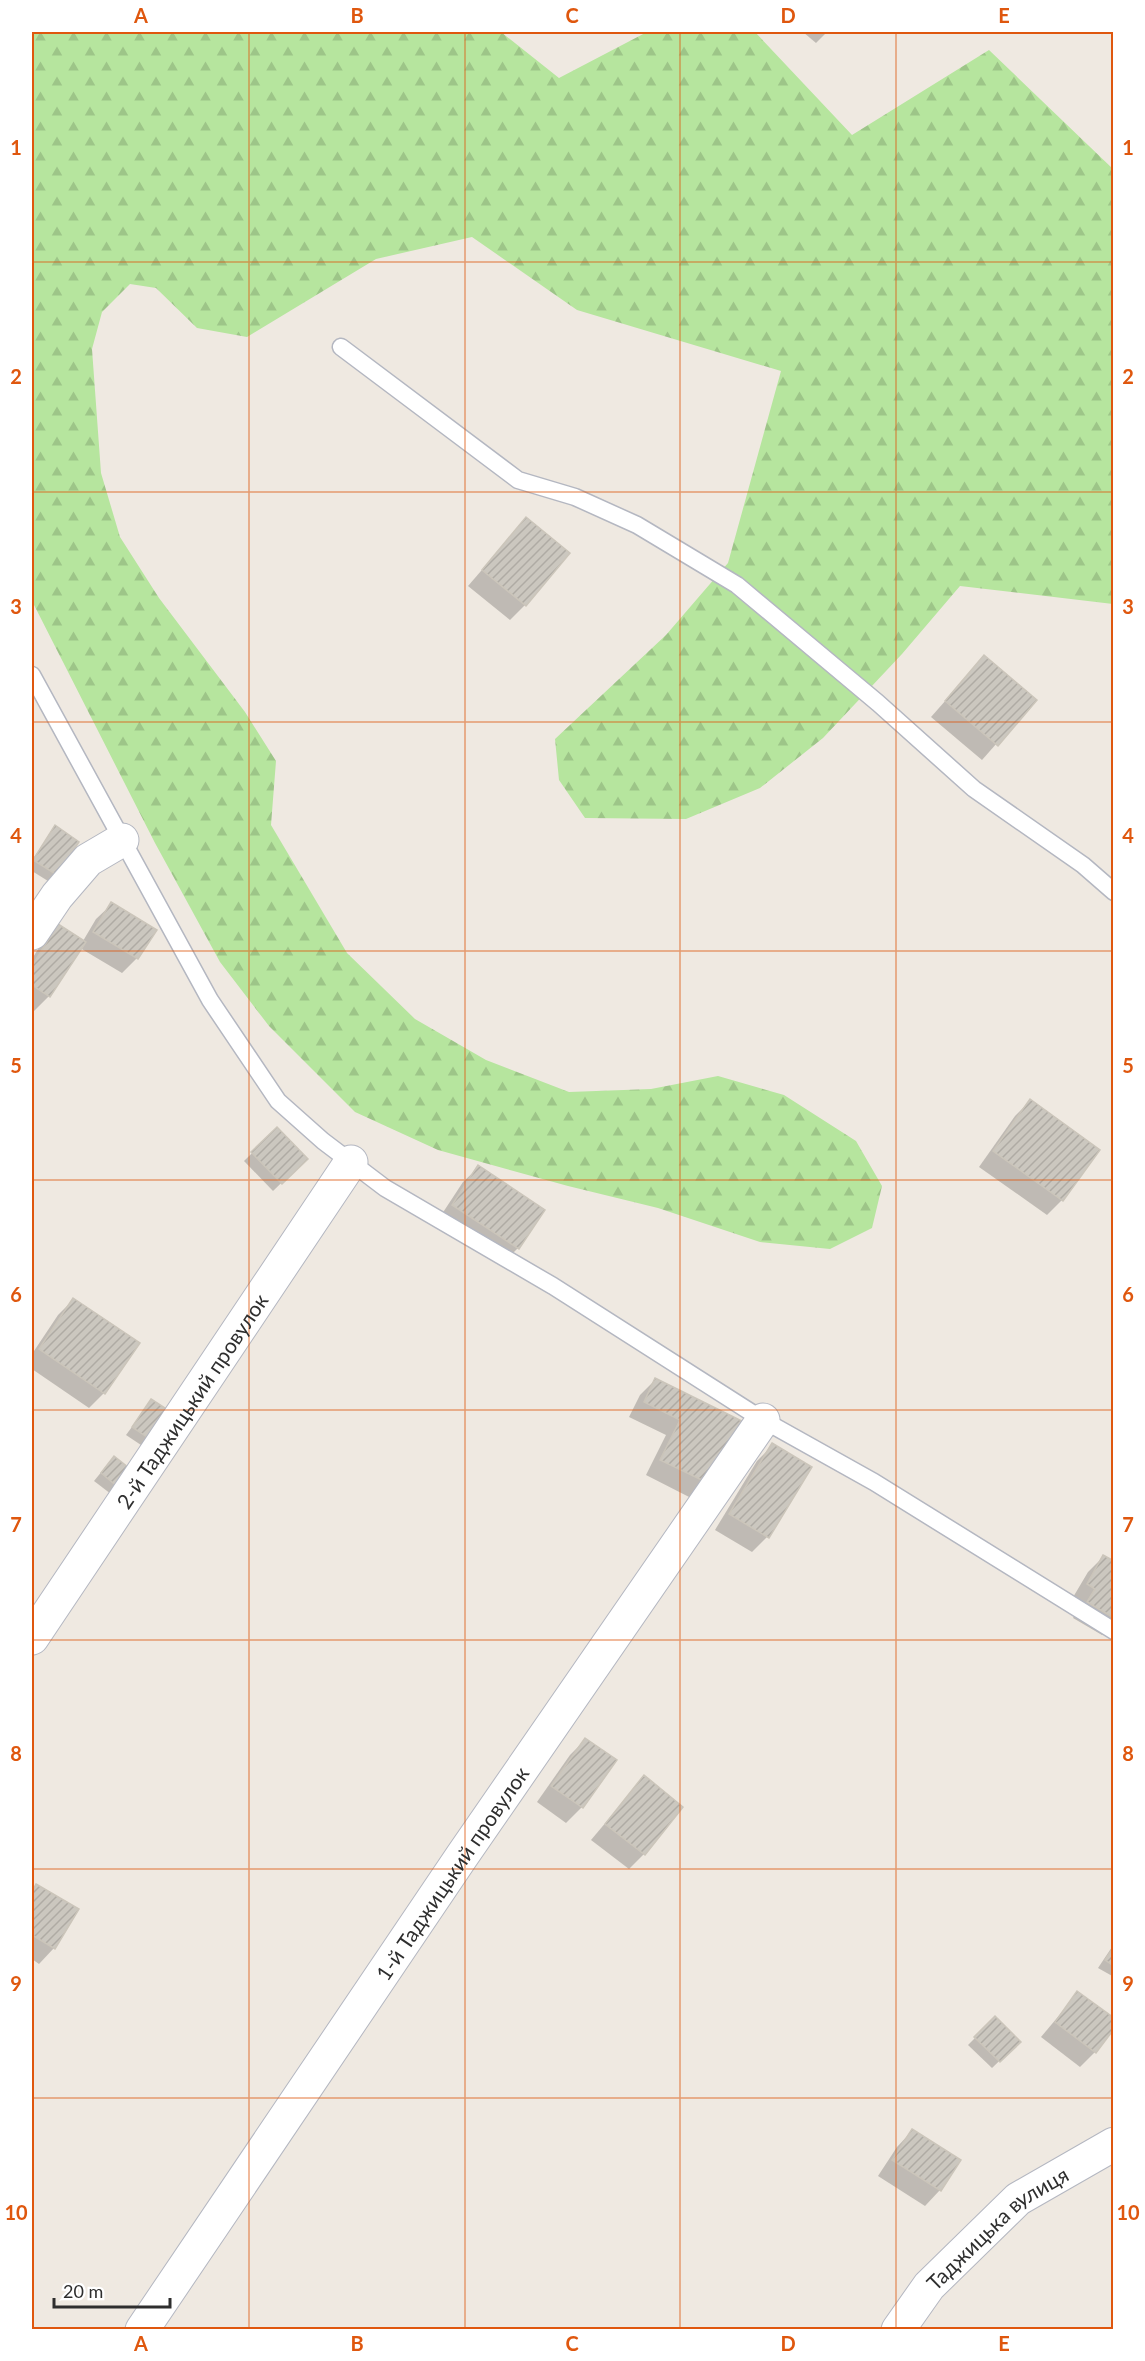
<svg xmlns="http://www.w3.org/2000/svg" width="1145" height="2361" font-family="Lato,sans-serif">
	<style>
		.forest { fill: url(#forest-firs) }
		.shadow { fill: #0003 }
		.building { fill: url(#building-hatch); stroke: #cbc5ba; stroke-width: 1.5 }
		.lines { fill: none; stroke-linecap: round; stroke-linejoin: round }
		.lane-casing { stroke: #b4b7c1; stroke-width: 19 }
		.street-casing { stroke: #b4b7c1; stroke-width: 35 }
		.lane { stroke: #fff; stroke-width: 16 }
		.street { stroke: #fff; stroke-width: 33 }
		.grid { fill: none; stroke: #df570e; stroke-width: 1.5; stroke-opacity: 0.55 }
		.labels { text-anchor: middle; dominant-baseline: central; stroke-width: 6; stroke-linejoin: round; paint-order: stroke }
		.street-label { font-size: 21px; fill: #2e2e2e; stroke: #fff }
		.neatline { fill: none; stroke: #df570e; stroke-width: 2 }
		.grid-label { font-size: 20px; text-anchor: middle; font-weight: bold; fill: #df570e }
	</style>
	<defs>
		<pattern id="forest-firs" width="22" height="20" patternUnits="userSpaceOnUse" patternTransform="scale(1.5)"><rect width="22" height="20" fill="#b6e59e"/><path d="M5 1l3.5 6h-7zM16 11l3.5 6h-7z" fill="#9dc588"/></pattern>
		<pattern id="building-hatch" width="6" height="6" patternUnits="userSpaceOnUse" patternTransform="scale(1.5)"><rect width="6" height="6" fill="#cbc7bf"/><path d="M-1 1l2-2M0 6l6-6M5 7l2-2" fill="none" stroke="#afaba4"/></pattern>
	</defs>
	<rect width="100%" height="100%" fill="#efe9e1"/>
	<!-- forest -->
	<path class="forest" d="M32,32H501L559,78L647,32H755L852,135L989,50L1113,169V604L960,586L902,654L823,738L760,788L686,819L585,818L559,780L555,739L666,635L728,563L781,371L577,310L472,237L376,259L247,337L197,328L156,288L130,284L102,312L92,349L101,473L120,537L159,598L245,712L276,761L271,825L347,953L415,1019L486,1060L569,1092L651,1089L718,1076L784,1095L856,1141L882,1186L872,1228L830,1249L760,1242L658,1208L568,1186L438,1150L355,1112L269,1026L220,962L155,843L32,601Z"/>
	<!-- shadow -->
	<g class="shadow">
		<path d="M803,32H827L816,43Z"/>
		<path d="M526,519L525,605L510,620L468,586Z"/>
		<path d="M984,657L1035,700L982,760L931,717Z"/>
		<path d="M56,827L55,874L48,881L32,871V860Z"/>
		<path d="M112,904L137,958L122,973L80,948L49,996L34,1011L32,1010V959L43,941L59,925L83,941L96,919Z"/>
		<path d="M1030,1101L1098,1150L1062,1200L1047,1215L979,1167L1015,1116Z"/>
		<path d="M277,1129L306,1159L273,1191L244,1161Z"/>
		<path d="M479,1167L518,1248L503,1263L438,1220L463,1182Z"/>
		<path d="M74,1299L104,1393L89,1408L32,1369V1354L58,1315Z"/>
		<path d="M655,1380L740,1422L693,1499L646,1475L666,1435L629,1417L640,1395Z"/>
		<path d="M151,1401L149,1438L141,1445L126,1435Z"/>
		<path d="M773,1445L767,1537L752,1552L715,1530L757,1461Z"/>
		<path d="M107,1465L131,1471L111,1494L94,1481Z"/>
		<path d="M1103,1557L1114,1563V1624L1102,1635L1073,1618L1081,1604L1072,1599L1088,1572Z"/>
		<path d="M585,1740L615,1760L582,1807L566,1823L537,1802L570,1755Z"/>
		<path d="M644,1777V1854L629,1869L591,1840Z"/>
		<path d="M37,1886L54,1948L39,1964L32,1959V1891Z"/>
		<path d="M1114,1944V1977L1098,1968Z"/>
		<path d="M1078,1993L1095,2052L1080,2067L1041,2037Z"/>
		<path d="M995,2018L1019,2042L992,2068L968,2045Z"/>
		<path d="M912,2131L959,2161L940,2190L925,2206L878,2176L897,2147Z"/>
	</g>
	<!-- building -->
	<g class="building">
		<path d="M526,517L570,553L526,606L482,570Z"/>
		<path d="M984,655L1037,700L998,746L945,701Z"/>
		<path d="M55,825L79,842L57,875L33,860Z"/>
		<path d="M111,902L157,930L138,959L93,932Z"/>
		<path d="M58,924L86,942L50,997L32,985V966Z"/>
		<path d="M1030,1099L1100,1150L1063,1201L993,1151Z"/>
		<path d="M277,1127L308,1159L282,1184L251,1152Z"/>
		<path d="M478,1165L545,1210L519,1249L452,1205Z"/>
		<path d="M73,1298L140,1343L105,1394L39,1349Z"/>
		<path d="M655,1378L742,1421L710,1484L660,1460L680,1420L644,1402Z"/>
		<path d="M151,1399L168,1410L150,1439L132,1427Z"/>
		<path d="M772,1443L812,1467L769,1538L729,1514Z"/>
		<path d="M114,1456L133,1471L119,1488L101,1473Z"/>
		<path d="M1103,1555L1114,1561V1618L1087,1602L1095,1589L1087,1584Z"/>
		<path d="M585,1738L617,1760L583,1808L551,1786Z"/>
		<path d="M644,1775L683,1807L645,1855L605,1824Z"/>
		<path d="M36,1884L79,1909L55,1949L32,1935V1892Z"/>
		<path d="M1114,1946V1966L1105,1960Z"/>
		<path d="M1077,1991L1114,2018V2029L1096,2053L1055,2022Z"/>
		<path d="M995,2016L1021,2042L1000,2062L974,2037Z"/>
		<path d="M912,2129L961,2160L941,2191L892,2160Z"/>
	</g>
	<g class="lines">
		<defs>
			<g id="lane">
				<path d="M341,347L518,480L575,497L637,525L737,585L878,703L974,789L1083,865L1114,892"/>
				<path d="M32,675L210,1000L278,1101L323,1141L385,1188L553,1286L763,1420L874,1482L1114,1631"/>
			</g>
			<g id="street">
				<path d="M32,933L57,896L88,860L122,840"/>
				<path id="s1" d="M32,1638L351,1162"/>
				<path id="s2" d="M142,2330L462,1856L763,1420"/>
				<path id="s3" d="M898,2330L929,2286L1018,2199L1114,2144"/>
			</g>
		</defs>
		<!-- lane casing -->
		<use href="#lane" class="lane-casing"/>
		<!-- street casing -->
		<use href="#street" class="street-casing"/>
		<!-- lane -->
		<use href="#lane" class="lane"/>
		<!-- street -->
		<use href="#street" class="street"/>
	</g>
	<!-- grid -->
	<path class="grid" d="M249,32V2330M465,32V2330M680,32V2330M896,32V2330M32,262H1114M32,492H1114M32,722H1114M32,951H1114M32,1180H1114M32,1410H1114M32,1640H1114M32,1869H1114M32,2098H1114"/>
	<g class="labels">
		<!-- street labels -->
		<g class="street-label">
			<text stroke="none"><textPath href="#s1" startOffset="286">2-й Таджицький провулок</textPath></text>
			<text stroke="none"><textPath href="#s2" startOffset="552">1-й Таджицький провулок</textPath></text>
			<text stroke="none"><textPath href="#s3" startOffset="144">Таджицька вулиця</textPath></text>
		</g>
	</g>
	<!-- border -->
	<rect width="1145" height="2361" fill="none" stroke="#ffffff" stroke-width="66"/>
	<!-- scale -->
	<path d="M54 2298v9h116v-9" fill="none" stroke="#2e2e2e" stroke-width="3"/>
	<text x="63" y="2298" font-size="18" fill="#2e2e2e" stroke="#ffffff" stroke-width="4.5" paint-order="stroke">20 m</text>
	<rect x="33" y="33" width="1079" height="2295" class="neatline"/>
	<g class="grid-label">
		<text x="141" y="23">A</text>
		<text x="357" y="23">B</text>
		<text x="572" y="23">C</text>
		<text x="788" y="23">D</text>
		<text x="1004" y="23">E</text>
		<text x="16" y="155">1</text>
		<text x="1128" y="155">1</text>
		<text x="16" y="384">2</text>
		<text x="1128" y="384">2</text>
		<text x="16" y="614">3</text>
		<text x="1128" y="614">3</text>
		<text x="16" y="843">4</text>
		<text x="1128" y="843">4</text>
		<text x="16" y="1073">5</text>
		<text x="1128" y="1073">5</text>
		<text x="16" y="1302">6</text>
		<text x="1128" y="1302">6</text>
		<text x="16" y="1532">7</text>
		<text x="1128" y="1532">7</text>
		<text x="16" y="1761">8</text>
		<text x="1128" y="1761">8</text>
		<text x="16" y="1991">9</text>
		<text x="1128" y="1991">9</text>
		<text x="16" y="2220">10</text>
		<text x="1128" y="2220">10</text>
		<text x="141" y="2351">A</text>
		<text x="357" y="2351">B</text>
		<text x="572" y="2351">C</text>
		<text x="788" y="2351">D</text>
		<text x="1004" y="2351">E</text>
	</g>
</svg>
